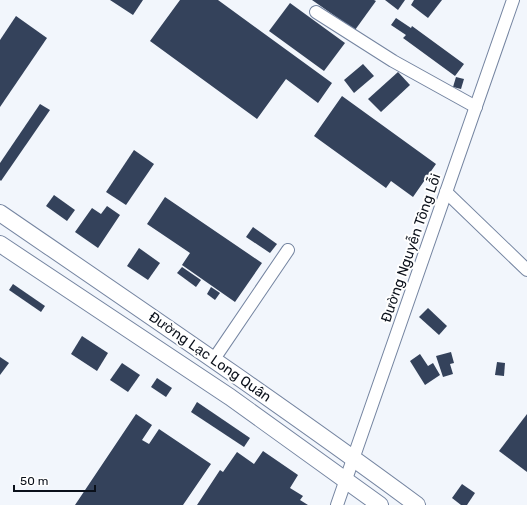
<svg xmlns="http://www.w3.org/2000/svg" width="527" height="505" font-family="Rubik,sans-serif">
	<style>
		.building { fill: #34425b }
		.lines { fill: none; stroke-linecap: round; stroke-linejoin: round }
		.minor-casing { stroke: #7585a1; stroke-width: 14 }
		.major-casing { stroke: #7585a1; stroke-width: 18 }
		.minor { stroke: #fff; stroke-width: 12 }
		.major { stroke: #fff; stroke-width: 16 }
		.labels { text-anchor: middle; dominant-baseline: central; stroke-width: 4; stroke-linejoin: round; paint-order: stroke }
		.street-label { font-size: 14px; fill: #0a101a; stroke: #fff }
	</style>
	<rect width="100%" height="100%" fill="#f2f6fc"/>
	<!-- building -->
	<g class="building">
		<path d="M110,0H143L133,15Z"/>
		<path d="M180,0H218L332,83L318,103L286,79L257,119L150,41Z"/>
		<path d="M312,0H374L376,1L355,30Z"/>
		<path d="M385,0H405L398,10Z"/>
		<path d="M414,0H442L428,18L411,5Z"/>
		<path d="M290,3L345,43L324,71L269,31Z"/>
		<path d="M16,16L47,38L0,107V40Z"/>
		<path d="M396,18L411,28L412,26L464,64L455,76L403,38L406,35L391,25Z"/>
		<path d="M363,64L374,76L354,93L344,80Z"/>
		<path d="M398,72L410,85L381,112L368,99Z"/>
		<path d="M456,77L464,79L461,89L453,87Z"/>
		<path d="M342,96L436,164L413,197L391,181L386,188L314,136Z"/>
		<path d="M40,104L50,110L1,181L0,180V163Z"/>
		<path d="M134,150L154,164L126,205L106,192Z"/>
		<path d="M54,195L75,210L67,221L46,206Z"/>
		<path d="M165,197L262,263L235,302L182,265L190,253L147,224Z"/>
		<path d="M107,206L120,215L98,248L75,232L92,208L101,214Z"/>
		<path d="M253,227L277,244L270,253L246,237Z"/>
		<path d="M139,248L160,263L148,280L127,266Z"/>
		<path d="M182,267L201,280L196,287L177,273Z"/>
		<path d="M13,284L45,306L41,312L9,290Z"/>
		<path d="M211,287L220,293L215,300L207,294Z"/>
		<path d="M428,308L447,326L439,335L419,317Z"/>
		<path d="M82,336L108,353L97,371L71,354Z"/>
		<path d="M451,352L454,363L450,364L453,374L443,377L436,356Z"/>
		<path d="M420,354L428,366L433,363L440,375L425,385L410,361Z"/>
		<path d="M0,357L9,363L0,375Z"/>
		<path d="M497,362L505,363L504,376L495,375Z"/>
		<path d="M122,363L140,375L128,392L110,380Z"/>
		<path d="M157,378L172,388L166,397L151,387Z"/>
		<path d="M197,402L250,438L244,447L191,412Z"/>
		<path d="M136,414L152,425L142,440L149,444L159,429L211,464L183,505H75Z"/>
		<path d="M527,414V472L499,451Z"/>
		<path d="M263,451L298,475L290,488L303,496L300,500L308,505H197L220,470L223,472L237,452L254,464Z"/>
		<path d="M462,484L475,493L467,505H461L452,498Z"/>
	</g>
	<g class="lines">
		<defs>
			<g id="minor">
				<path d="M316,12L393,61L476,107"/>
				<path d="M446,192L527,270"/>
				<path d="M214,359L288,250"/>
				<path d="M337,505L513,0"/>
			</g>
			<g id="major">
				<path d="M0,213C140,309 280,404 417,505"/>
				<path d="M0,244L230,397L380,505"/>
			</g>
		</defs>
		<!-- minor casing -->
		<use href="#minor" class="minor-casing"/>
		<!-- major casing -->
		<use href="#major" class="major-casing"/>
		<!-- minor -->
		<use href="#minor" class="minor"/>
		<!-- major -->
		<use href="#major" class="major"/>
	</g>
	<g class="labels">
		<!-- street labels -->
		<g class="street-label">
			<text transform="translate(411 248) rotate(-71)">Đường Nguyễn Tông Lỗi</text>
			<text transform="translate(210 357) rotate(35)">Đường Lạc Long Quân</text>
		</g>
	</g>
	<!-- scale -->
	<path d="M14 485v6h81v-6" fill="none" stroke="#0a101a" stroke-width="2"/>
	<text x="20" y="485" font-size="12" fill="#0a101a" stroke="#ffffff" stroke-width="3" paint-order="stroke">50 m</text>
</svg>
